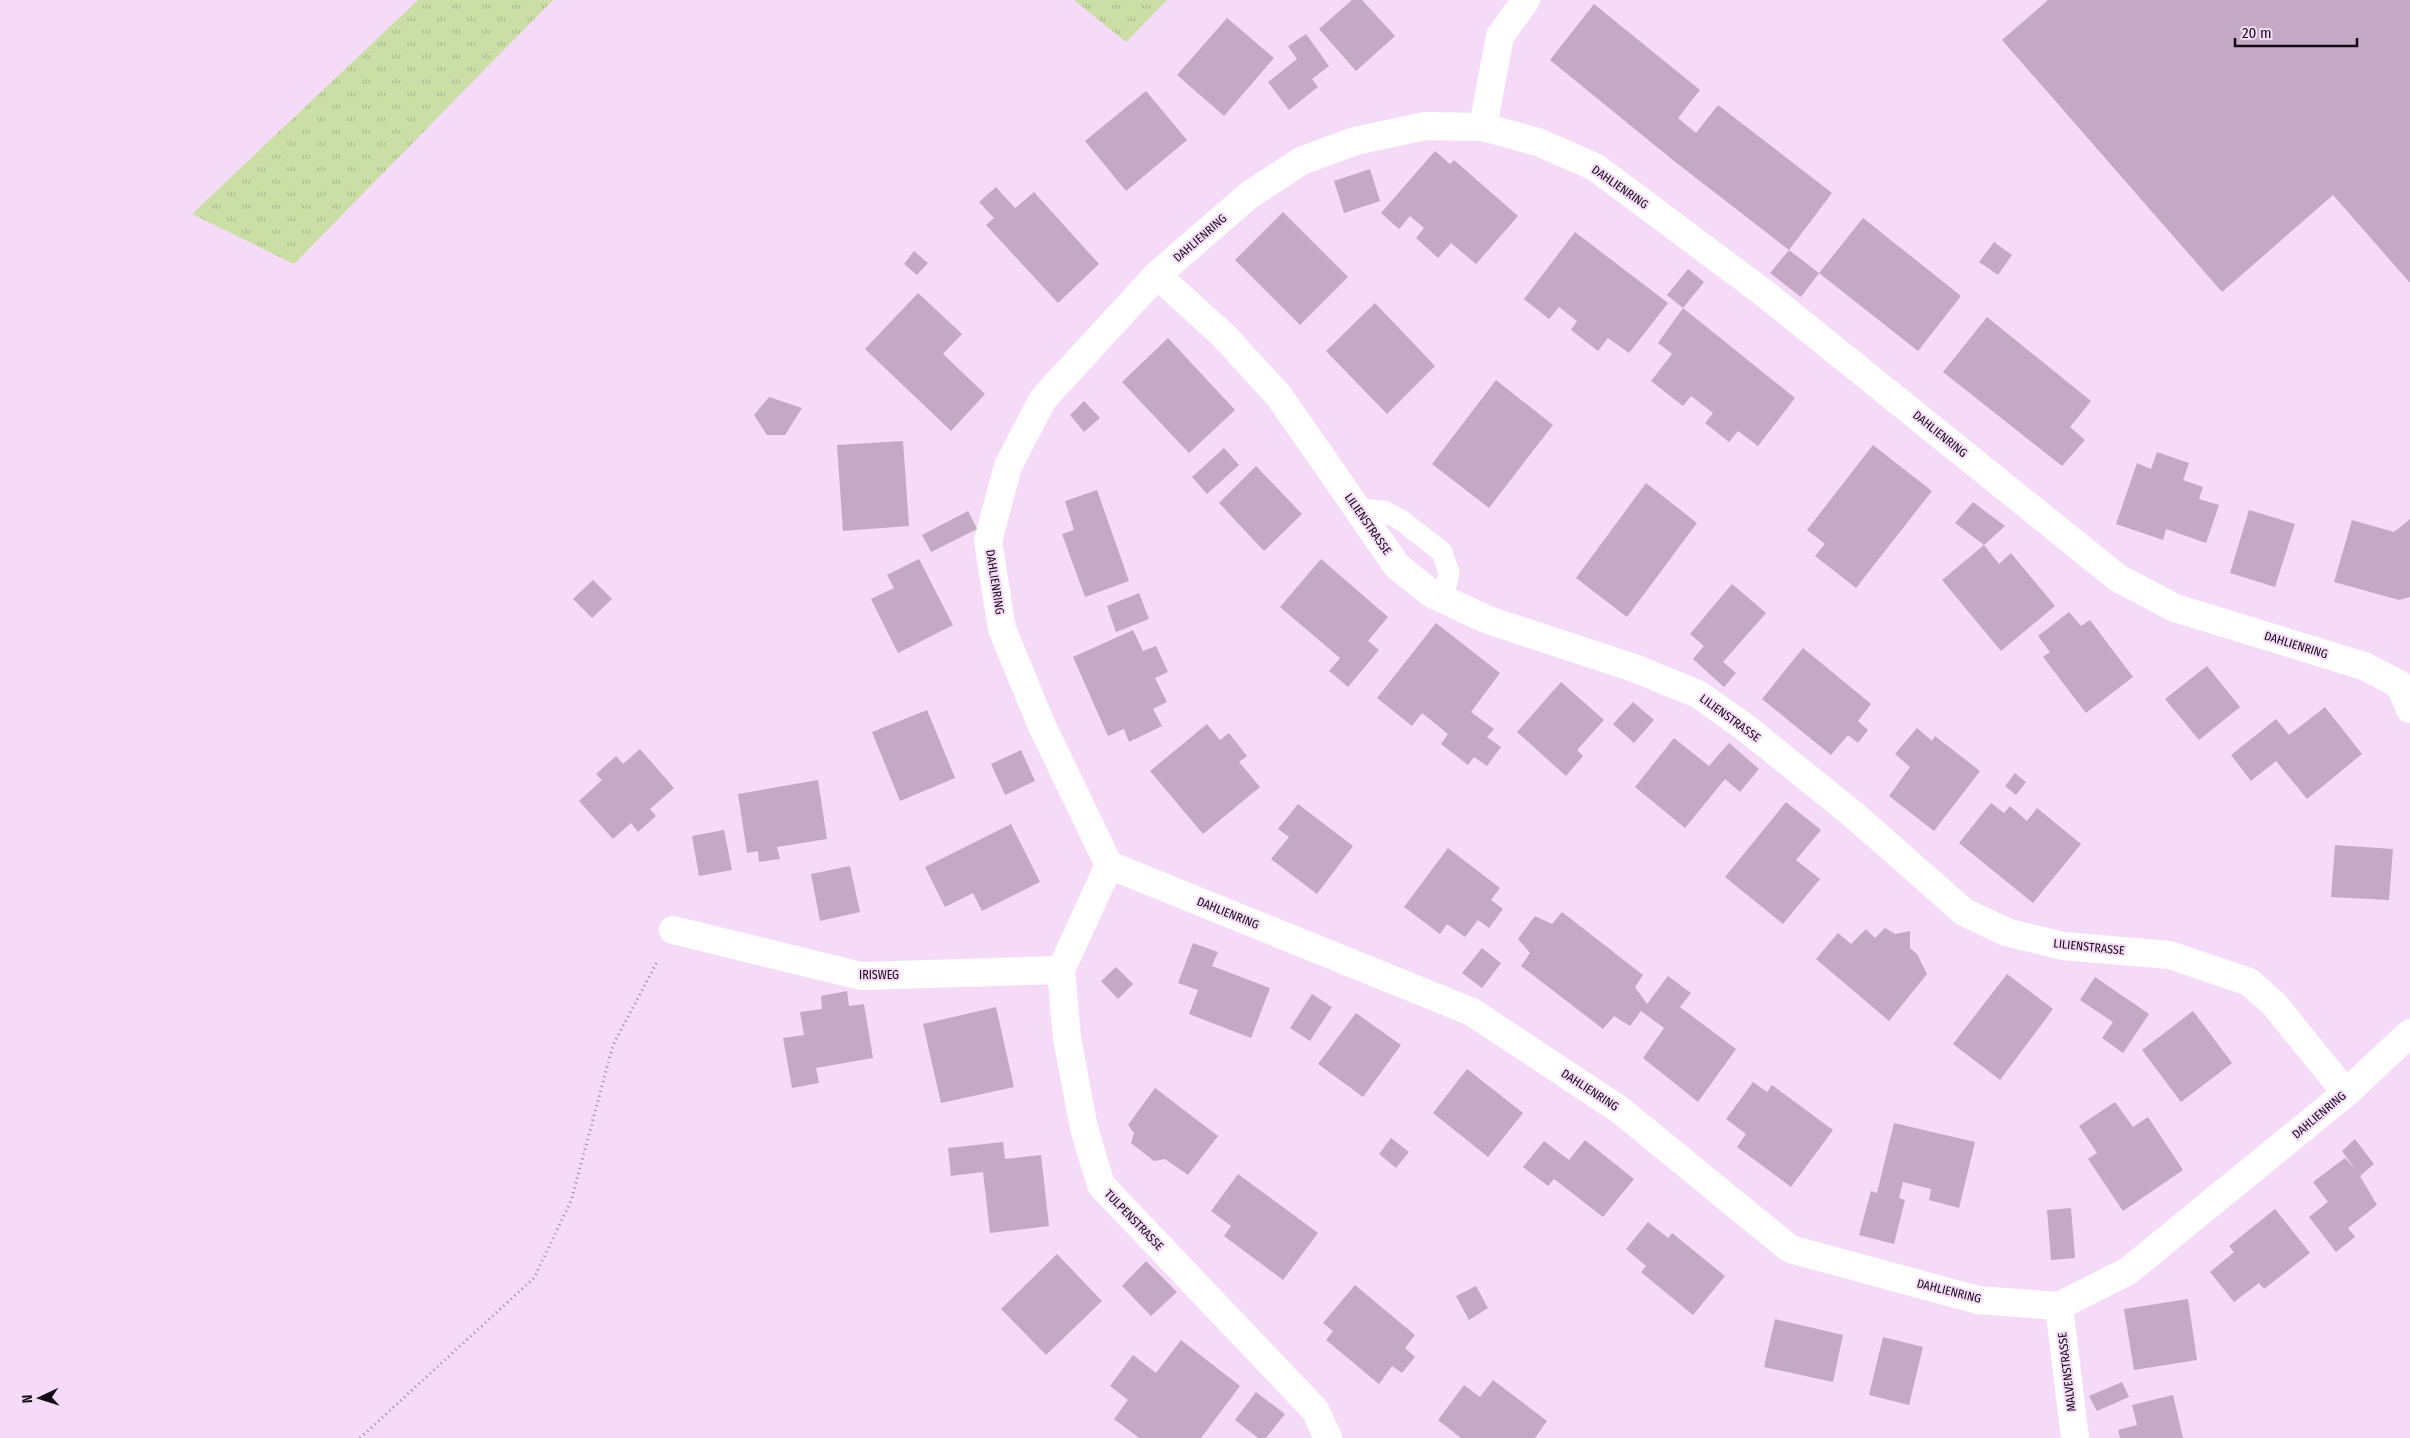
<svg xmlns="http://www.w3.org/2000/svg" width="2410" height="1438" font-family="'Fira Sans Condensed',sans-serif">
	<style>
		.grass { fill: url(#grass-tufts) }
		.building { fill: #c4a9c5 }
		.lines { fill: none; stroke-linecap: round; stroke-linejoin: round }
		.path { stroke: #99859a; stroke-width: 3; stroke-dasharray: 1 4; stroke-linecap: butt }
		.lane { stroke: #fff; stroke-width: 21 }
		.street { stroke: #fff; stroke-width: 28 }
		.labels { text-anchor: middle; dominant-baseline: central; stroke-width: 4; stroke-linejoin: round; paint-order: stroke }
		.street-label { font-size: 12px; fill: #140b15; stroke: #f6dbf8 }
	</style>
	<defs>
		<pattern id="grass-tufts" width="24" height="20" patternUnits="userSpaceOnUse" patternTransform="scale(1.25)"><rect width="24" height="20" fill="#cadea6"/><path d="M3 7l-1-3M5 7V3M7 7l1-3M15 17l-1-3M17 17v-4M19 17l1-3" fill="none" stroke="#adbd8e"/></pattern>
	</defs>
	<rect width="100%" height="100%" fill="#f6dbf8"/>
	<!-- grass -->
	<g class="grass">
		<path d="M418,0H553L294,264L192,214Z"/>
		<path d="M1074,0H1167L1126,42Z"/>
	</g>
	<!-- building -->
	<g class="building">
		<path d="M1352,0H1362L1395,36L1356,71L1319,29Z"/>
		<path d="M2048,0H2410V283L2333,195L2222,292L2002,40Z"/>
		<path d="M1594,4L1700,90L1678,118L1696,133L1718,105L1832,193L1789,250L1674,161L1550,60Z"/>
		<path d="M1227,18L1274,58L1224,116L1177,75Z"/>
		<path d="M1306,34L1329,66L1312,79L1318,87L1289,110L1268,82L1297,59L1288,46Z"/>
		<path d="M1146,91L1187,140L1126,191L1085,141Z"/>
		<path d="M1435,151L1450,164L1454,160L1518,216L1476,264L1451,243L1438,258L1416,238L1424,228L1410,216L1399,229L1381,213Z"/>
		<path d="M1370,169L1380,201L1344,213L1334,181Z"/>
		<path d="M996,187L1015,208L1034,192L1099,264L1058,303L986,225L994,218L979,202Z"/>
		<path d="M1283,212L1348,277L1300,325L1235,260Z"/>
		<path d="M1863,218L1961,296L1918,351L1819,273Z"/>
		<path d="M1575,232L1668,303L1629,353L1608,338L1598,351L1571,330L1577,321L1559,307L1549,319L1524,299Z"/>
		<path d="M1994,242L2012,255L1998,275L1979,262Z"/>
		<path d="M1789,250L1819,273L1801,297L1770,273Z"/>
		<path d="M914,251L928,263L917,275L904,264Z"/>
		<path d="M1688,269L1704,282L1683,308L1667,295Z"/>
		<path d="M918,293L962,334L943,354L985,394L951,431L865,349Z"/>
		<path d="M1375,303L1435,366L1387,414L1326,351Z"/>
		<path d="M1683,308L1795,398L1758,446L1738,431L1729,442L1705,423L1713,413L1691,396L1683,406L1651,381L1672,354L1658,343Z"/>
		<path d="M1987,317L2091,401L2070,427L2085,440L2062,466L1943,372Z"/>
		<path d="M1168,338L1235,410L1189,453L1122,382Z"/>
		<path d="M1496,380L1553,425L1489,508L1432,464Z"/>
		<path d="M769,397L802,408L785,435H767L754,415Z"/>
		<path d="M1084,401L1100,418L1084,432L1070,415Z"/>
		<path d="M903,441L909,526L843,531L837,445Z"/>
		<path d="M1873,445L1932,491L1856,588L1815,556L1825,544L1807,530Z"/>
		<path d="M1224,448L1239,465L1207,494L1192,477Z"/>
		<path d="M2157,452L2189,463L2183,480L2203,487L2199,499L2219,505L2206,543L2166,529L2163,540L2116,524L2137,463L2151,469Z"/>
		<path d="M1256,466L1302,514L1264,551L1219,503Z"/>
		<path d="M1646,483L1697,523L1627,617L1576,578Z"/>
		<path d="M1097,490L1129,581L1085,597L1062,534L1074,530L1065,501Z"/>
		<path d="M1973,502L2005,526L1984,545L1955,523Z"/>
		<path d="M2249,510L2295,524L2275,587L2230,573Z"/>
		<path d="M968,511L977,529L931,552L922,535Z"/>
		<path d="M2410,519V597L2399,600L2334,582L2352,520L2394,532Z"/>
		<path d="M1984,545L1999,564L2011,553L2055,606L2001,651L1942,580Z"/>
		<path d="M919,559L953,625L898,653L871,599L894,588L887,575Z"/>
		<path d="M1321,559L1388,617L1368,641L1379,650L1348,687L1329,671L1340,658L1280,607Z"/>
		<path d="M593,580L612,599L592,618L573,599Z"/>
		<path d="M1732,584L1766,613L1723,662L1736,673L1724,687L1693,659L1704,646L1690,634Z"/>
		<path d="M1139,593L1149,619L1116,632L1107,606Z"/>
		<path d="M2069,612L2081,626L2090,620L2133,677L2086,713L2043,657L2050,652L2038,636Z"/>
		<path d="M1436,623L1500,673L1471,712L1494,729L1487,737L1501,747L1487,766L1474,757L1468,765L1441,744L1448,734L1422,713L1412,726L1377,698Z"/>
		<path d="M1133,630L1143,651L1156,646L1168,672L1155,678L1167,702L1153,709L1162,726L1129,742L1124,729L1108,736L1073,657Z"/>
		<path d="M1803,648L1871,704L1858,721L1868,730L1858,743L1848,735L1831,755L1762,699Z"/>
		<path d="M2207,666L2240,707L2199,740L2165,699Z"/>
		<path d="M1561,682L1604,720L1577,750L1583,756L1566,776L1517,732Z"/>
		<path d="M1633,702L1654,720L1634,743L1613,724Z"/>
		<path d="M2325,707L2362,754L2307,799L2276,761L2251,781L2231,755L2276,719L2289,735Z"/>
		<path d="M927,710L955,778L900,801L872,732Z"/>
		<path d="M1207,724L1220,740L1229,733L1247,756L1239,762L1260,787L1203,834L1150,771Z"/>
		<path d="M1917,728L1932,741L1935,736L1980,771L1934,831L1889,796L1910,767L1895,754Z"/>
		<path d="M1674,738L1709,766L1729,743L1759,769L1740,792L1725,779L1685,828L1635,787Z"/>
		<path d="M640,749L674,788L650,809L656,816L638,832L631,823L613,839L579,801L602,780L596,774L616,756L623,764Z"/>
		<path d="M1021,750L1035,781L1005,795L991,764Z"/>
		<path d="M2015,773L2026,782L2016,795L2005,786Z"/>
		<path d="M818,780L827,839L777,847L780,859L759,862L758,851L747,853L738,794Z"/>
		<path d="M1786,802L1821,830L1796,860L1820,879L1783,924L1725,877Z"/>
		<path d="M1991,803L2004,813L2010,806L2027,821L2037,808L2081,844L2033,903L1959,843Z"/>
		<path d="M1298,804L1353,846L1317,894L1271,859L1289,837L1278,829Z"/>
		<path d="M1011,824L1040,882L982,911L973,893L945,907L925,867Z"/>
		<path d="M724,830L732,870L699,876L692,836Z"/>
		<path d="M2335,845L2393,849L2389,900L2331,897Z"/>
		<path d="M1448,848L1500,888L1491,900L1503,909L1489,928L1478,920L1465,937L1447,924L1440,934L1404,907Z"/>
		<path d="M850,866L860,912L820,921L811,874Z"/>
		<path d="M1562,912L1643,975L1635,987L1647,1004L1668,976L1691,993L1680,1007L1736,1049L1698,1102L1643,1058L1664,1028L1641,1011L1630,1026L1614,1016L1603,1029L1521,966L1530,953L1518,939L1535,916L1552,924Z"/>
		<path d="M1885,928L1895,934L1910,931V948L1917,954L1927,974L1889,1021L1816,959L1838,933L1851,944L1866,929L1875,938Z"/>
		<path d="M1193,943L1218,952L1212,966L1270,988L1251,1038L1189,1014L1198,990L1178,983Z"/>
		<path d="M1482,948L1501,963L1482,988L1462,973Z"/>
		<path d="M1116,967L1133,984L1118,999L1101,981Z"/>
		<path d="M2007,974L2053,1009L2000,1080L1953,1044Z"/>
		<path d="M2095,977L2149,1014L2123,1053L2102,1038L2113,1022L2080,1000Z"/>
		<path d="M847,991L849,1006L864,1004L873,1058L816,1068L819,1083L792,1088L783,1038L804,1035L800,1012L822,1009L821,996Z"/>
		<path d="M1312,994L1332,1007L1310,1041L1290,1028Z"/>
		<path d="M996,1007L1014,1087L941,1103L923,1024Z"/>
		<path d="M2193,1011L2232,1063L2181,1102L2142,1050Z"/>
		<path d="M1356,1013L1401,1045L1363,1097L1318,1064Z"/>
		<path d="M1467,1069L1523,1113L1488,1157L1433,1113Z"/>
		<path d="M1753,1082L1767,1092L1772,1085L1833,1130L1791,1187L1737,1147L1746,1134L1726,1119Z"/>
		<path d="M1155,1088L1218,1136L1188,1175L1165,1159L1154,1161L1131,1143L1134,1133L1128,1125Z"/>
		<path d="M2115,1102L2133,1127L2148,1117L2183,1170L2123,1211L2088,1159L2097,1153L2079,1126Z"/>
		<path d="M1894,1123L1975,1142L1959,1208L1929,1200L1931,1189L1903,1182L1899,1198L1905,1200L1894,1244L1859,1235L1871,1191L1877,1193Z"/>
		<path d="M1391,1138L1409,1152L1396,1168L1379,1154Z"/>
		<path d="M2355,1139L2374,1164L2360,1176L2377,1205L2348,1228L2355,1237L2336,1252L2309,1217L2328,1202L2313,1182L2345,1158L2355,1169L2342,1151Z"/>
		<path d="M1585,1140L1634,1179L1603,1217L1554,1179L1548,1186L1523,1167L1544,1141L1569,1160Z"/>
		<path d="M1003,1142L1005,1159L1041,1155L1049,1226L990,1233L983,1172L951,1176L948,1148Z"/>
		<path d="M1238,1174L1318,1233L1283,1280L1224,1236L1231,1226L1211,1211Z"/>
		<path d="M2071,1208L2075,1258L2051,1260L2047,1210Z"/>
		<path d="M2275,1209L2310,1253L2264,1289L2259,1283L2234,1302L2210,1272L2234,1252L2229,1246Z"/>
		<path d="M1648,1222L1668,1238L1672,1233L1725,1276L1693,1315L1641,1272L1646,1266L1626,1249Z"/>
		<path d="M1057,1254L1102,1301L1046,1355L1001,1309Z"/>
		<path d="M1146,1261L1177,1292L1151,1316L1122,1286Z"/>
		<path d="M1355,1285L1415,1335L1405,1348L1415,1357L1402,1373L1392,1366L1379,1384L1326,1340L1333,1331L1323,1323Z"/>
		<path d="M1476,1286L1488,1308L1469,1320L1456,1296Z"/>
		<path d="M2188,1299L2197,1360L2134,1370L2124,1309Z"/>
		<path d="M1775,1319L1843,1335L1833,1382L1764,1367Z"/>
		<path d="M1883,1337L1923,1347L1909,1405L1869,1395Z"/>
		<path d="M1181,1340L1240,1386L1201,1438H1139L1114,1419L1128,1400L1110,1386L1133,1355L1156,1373Z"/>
		<path d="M1493,1380L1547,1421L1535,1438H1461L1438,1420L1464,1385L1480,1397Z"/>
		<path d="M2122,1382L2129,1397L2097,1411L2089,1396Z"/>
		<path d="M1256,1392L1285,1414L1266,1438H1258L1235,1420Z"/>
		<path d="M2173,1395L2183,1438H2120L2118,1430L2137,1425L2132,1405Z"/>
	</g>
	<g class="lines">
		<!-- path -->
		<path class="path" d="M360,1438L534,1278L571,1201L613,1045L657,962"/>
		<!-- lane -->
		<path class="lane" d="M1358,509L1384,511L1401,520L1442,552L1449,573L1443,599"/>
		<!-- street -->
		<g class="street">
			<path d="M1483,127L1500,36L1526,0"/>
			<path d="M1157,275L1223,335L1279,396L1397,566L1432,594L1488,620L1634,668L1698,694L1746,728L1855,816L1964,912L2006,932L2063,946L2170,955L2249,982L2274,1004L2346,1093"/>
			<path d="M2410,709L2399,684L2364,666L2175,608L2118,578L1764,293L1595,167L1538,142L1483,127L1425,126L1355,141L1301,161L1248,196L1157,275L1043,399L1008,466L988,541L1002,629L1042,726L1109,865L1472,1012L1620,1110L1790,1249L1978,1300L2059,1306L2128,1271L2346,1093L2410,1033"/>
			<path d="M1109,865L1061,970L1067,1038L1084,1128L1101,1185L1315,1410L1328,1438"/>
			<path d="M673,930L861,976L1061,970"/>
			<path d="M2059,1306L2075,1438"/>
		</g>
	</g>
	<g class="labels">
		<!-- street labels -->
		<g class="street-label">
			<text transform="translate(1620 187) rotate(35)">DAHLIENRING</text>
			<text transform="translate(1200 238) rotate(-41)">DAHLIENRING</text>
			<text transform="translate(1940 434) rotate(39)">DAHLIENRING</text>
			<text transform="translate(1368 524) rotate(55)">LILIENSTRASSE</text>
			<text transform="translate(995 582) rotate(81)">DAHLIENRING</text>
			<text transform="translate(2296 645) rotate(17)">DAHLIENRING</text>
			<text transform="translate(1730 718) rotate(36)">LILIENSTRASSE</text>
			<text transform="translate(1228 913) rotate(22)">DAHLIENRING</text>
			<text transform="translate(2089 947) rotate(6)">LILIENSTRASSE</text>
			<text x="879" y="975">IRISWEG</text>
			<text transform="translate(1590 1090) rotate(33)">DAHLIENRING</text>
			<text transform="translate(2319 1115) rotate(-40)">DAHLIENRING</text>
			<text transform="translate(1134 1220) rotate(46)">TULPENSTRASSE</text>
			<text transform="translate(1949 1291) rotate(14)">DAHLIENRING</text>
			<text transform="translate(2067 1372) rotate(-97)">MALVENSTRASSE</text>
		</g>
	</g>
	<!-- north arrow -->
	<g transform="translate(40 1398) rotate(266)" stroke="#f6dbf8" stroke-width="4" paint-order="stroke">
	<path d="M0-4L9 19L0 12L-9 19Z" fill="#140b15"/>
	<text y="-8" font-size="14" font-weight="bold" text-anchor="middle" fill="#140b15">N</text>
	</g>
	<!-- scale -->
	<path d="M2235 38v8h122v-8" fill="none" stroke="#140b15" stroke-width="2.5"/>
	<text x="2242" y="38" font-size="15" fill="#140b15" stroke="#f6dbf8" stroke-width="4" paint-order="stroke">20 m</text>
</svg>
